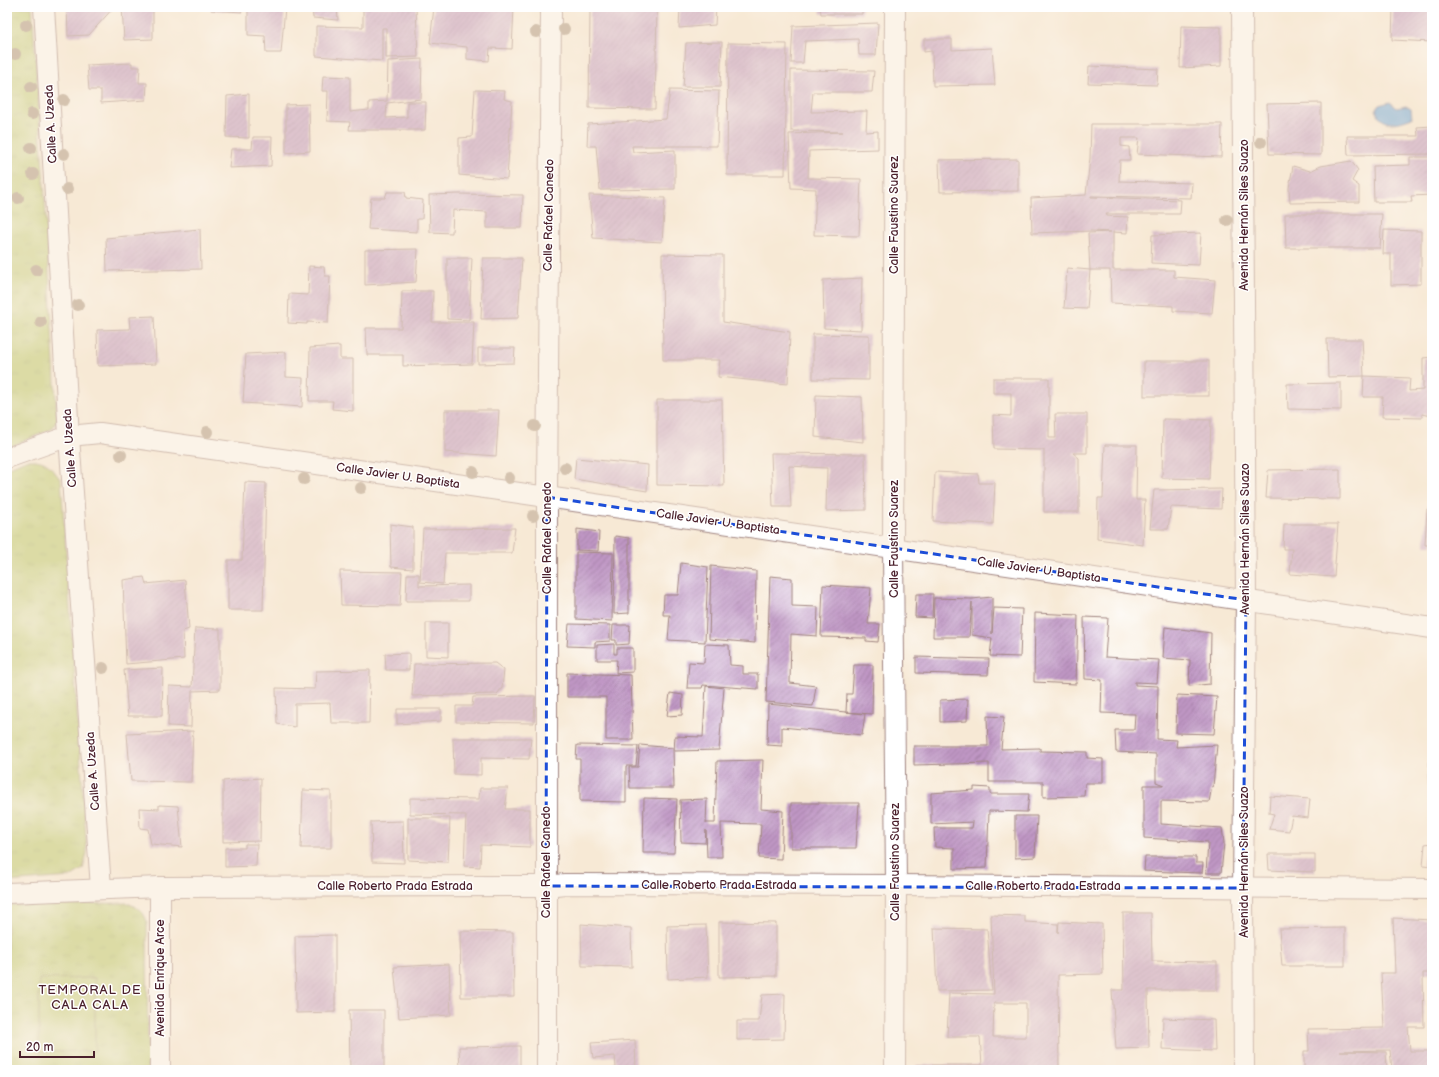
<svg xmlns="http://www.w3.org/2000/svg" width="1439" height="1077" font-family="'Balsamiq Sans',sans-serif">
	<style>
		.grass { fill: url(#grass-tufts); stroke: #82744c }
		.garden { fill: #baca6c; stroke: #82744c }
		.water { fill: #6ba7dd; stroke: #5a6384 }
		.building { fill: url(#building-hatch); fill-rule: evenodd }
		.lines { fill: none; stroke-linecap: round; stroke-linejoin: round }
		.minor-casing { stroke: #a08480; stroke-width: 22 }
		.minor { stroke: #fff; stroke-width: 20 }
		.tree { fill: #ab9682 }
		.marked { fill: none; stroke: #1d4ed8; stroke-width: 3; stroke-dasharray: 8 5; stroke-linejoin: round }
		.labels { text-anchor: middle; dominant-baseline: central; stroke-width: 3; stroke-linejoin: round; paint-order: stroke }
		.street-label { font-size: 12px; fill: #4a1f2b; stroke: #fff }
		.neighbourhood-label { font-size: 13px; letter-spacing: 1px; fill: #4a1f2b; stroke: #fff }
	</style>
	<defs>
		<pattern id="grass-tufts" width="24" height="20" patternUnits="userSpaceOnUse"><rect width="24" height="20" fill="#baca6c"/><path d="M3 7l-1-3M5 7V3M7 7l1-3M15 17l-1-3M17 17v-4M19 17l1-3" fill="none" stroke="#a1ad5e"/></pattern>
		<pattern id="building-hatch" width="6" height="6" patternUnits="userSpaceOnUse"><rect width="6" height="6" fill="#bf96c4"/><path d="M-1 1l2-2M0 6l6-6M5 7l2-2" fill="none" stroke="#9d7a9f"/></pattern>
	</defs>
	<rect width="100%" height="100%" fill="#fff"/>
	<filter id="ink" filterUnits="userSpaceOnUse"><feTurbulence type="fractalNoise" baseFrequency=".025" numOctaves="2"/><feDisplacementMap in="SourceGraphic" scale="8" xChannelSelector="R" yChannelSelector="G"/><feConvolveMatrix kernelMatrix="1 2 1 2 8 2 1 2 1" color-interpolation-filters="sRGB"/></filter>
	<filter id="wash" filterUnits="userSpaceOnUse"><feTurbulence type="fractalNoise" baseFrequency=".012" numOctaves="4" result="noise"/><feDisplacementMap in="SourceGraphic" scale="16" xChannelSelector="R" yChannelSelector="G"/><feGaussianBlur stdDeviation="0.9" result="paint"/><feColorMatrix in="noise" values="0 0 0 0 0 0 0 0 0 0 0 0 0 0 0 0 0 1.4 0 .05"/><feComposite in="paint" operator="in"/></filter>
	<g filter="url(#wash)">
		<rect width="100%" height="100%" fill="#f7e9d5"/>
		<!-- grass -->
		<g class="grass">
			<path d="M7,7H32L45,200L57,420L52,429L7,448Z"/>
			<path d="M26,460C47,459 49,465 61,480L87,853L83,869L70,877L7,882V468Z"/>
			<path d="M127,903C137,907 144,911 147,922L148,1070H7V905Z"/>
		</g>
		<!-- garden -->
		<path class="garden" d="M95,978V1051L39,1052V979Z"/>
		<!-- water -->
		<path class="water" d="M1390,102L1397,108L1406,106L1411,109L1412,118C1396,124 1382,128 1376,109L1379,105Z"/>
		<g id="blocks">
			<!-- building -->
			<g class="building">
				<path d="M67,7H114L89,35L68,36Z"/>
				<path d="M122,7H153V39L124,40Z"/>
				<path d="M211,7H242V12L211,10Z"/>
				<path d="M248,7H285L281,53H266L265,36L248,35Z"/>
				<path d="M312,7H337L338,20L313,18Z"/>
				<path d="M363,7H416L418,57L386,58V28H382V61L316,56V26L363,27Z"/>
				<path d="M434,7H514L512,49L490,48L489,61L467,59V47L430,43Z"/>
				<path d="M590,7H657L655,109L589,108Z"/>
				<path d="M680,7H716L715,25L679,28Z"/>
				<path d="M820,7H862V14H821Z"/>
				<path d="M1393,7H1432V42L1392,40Z"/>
				<path d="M878,23L876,55H859L858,39L805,41L803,63H791L793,26Z"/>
				<path d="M1181,26L1221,27V66L1180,68Z"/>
				<path d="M924,39H952V50L992,48L995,85L933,86L932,51L924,52Z"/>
				<path d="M722,42L720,87H683L686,43Z"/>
				<path d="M728,43L787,44L785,175H727Z"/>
				<path d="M422,59L421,99L387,103L386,118L407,117V102H426L425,130H349L350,122L327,121L328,91H322L323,76L350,77V112L369,110V102L387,101L388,61Z"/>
				<path d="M132,63V67H140L139,83H147L146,100L101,103V90H89L87,65Z"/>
				<path d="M1089,66L1158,69L1157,85L1088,83Z"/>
				<path d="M791,70L874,71L872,92H813L811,112L867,111L866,132L878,131V149L809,151L808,178L861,179L859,236L814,235L816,189L791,188L789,134L843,132L791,131Z"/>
				<path d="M475,90L505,91L504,99L512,101L507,179L459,175V138L472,137Z"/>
				<path d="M670,90L719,91L717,146H632L633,152L675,150V189L600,190L596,146H587L588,124L666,119Z"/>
				<path d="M249,94V138L226,137L227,96Z"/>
				<path d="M1321,103V155L1269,154L1267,104Z"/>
				<path d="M309,104L310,151L286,153V105Z"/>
				<path d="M1091,124H1222L1221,157L1137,154L1139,138H1121V146L1129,147L1130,160H1120L1119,181L1192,183L1191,198L1091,196V197L1181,200L1180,214H1106L1107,216L1128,217L1127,233L1113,232V270H1174V277L1215,280L1212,313L1173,311V306L1111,303L1110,270H1090L1088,233L1111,232L1092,231L1032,233L1031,198L1086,195L1090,158Z"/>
				<path d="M1432,126V154L1348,155L1347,136H1418L1417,127Z"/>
				<path d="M253,137H272L271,166L229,168L231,149H252Z"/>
				<path d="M1410,157H1432V195L1411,196L1412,202H1374L1373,166L1410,165Z"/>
				<path d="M1018,159V191L940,192L939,160Z"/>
				<path d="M1351,161L1358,170L1352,181L1359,186V202L1290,203L1289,188L1293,166L1310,171L1321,166Z"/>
				<path d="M387,192H405L406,198L423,200L422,219H417V232L368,229L371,198H385Z"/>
				<path d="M459,194L523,195L522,228H487V212L453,210L452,233L430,232L429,195Z"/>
				<path d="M589,195L665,198L662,242L593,238Z"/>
				<path d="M1285,214H1382L1380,248H1286Z"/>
				<path d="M200,229L201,269L107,271L106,238Z"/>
				<path d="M1384,230L1421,231V284L1391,285V254H1383Z"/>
				<path d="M1201,233L1199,265L1151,263L1152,235Z"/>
				<path d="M418,249L416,282L365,285V250Z"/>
				<path d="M662,254L723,255V322L790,332L788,384L718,377L720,360H663Z"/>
				<path d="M447,258H472L469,320L447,319Z"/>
				<path d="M483,258H522L518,318L481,319Z"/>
				<path d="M309,266L324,267L325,276H330L328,323L307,322V324L288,323L289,294L308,295Z"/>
				<path d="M1067,268L1090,270L1087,309L1064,308Z"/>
				<path d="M862,278L861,330L824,328L823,280Z"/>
				<path d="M402,291H433L432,322H474L472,364L403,366V355H367L366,328H401Z"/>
				<path d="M154,316L156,364L98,366L97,330L130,329L129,317Z"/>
				<path d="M813,334L869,335V380L813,379Z"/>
				<path d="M1327,339H1362L1364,376L1410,378L1409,391L1423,390V358L1432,357V416L1422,414V418L1382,417L1383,397H1363L1364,376L1328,377Z"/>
				<path d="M340,346V359H353V411L332,409L333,401H309L310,348Z"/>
				<path d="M478,348H515L514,363L478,364Z"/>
				<path d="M286,352V377L303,378L302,407L243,403L246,354Z"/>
				<rect x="1144" y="361" width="65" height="35"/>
				<path d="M993,378H1049V438H1056L1055,414H1087V453H1073L1079,458V512H1044V450L994,449L993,415L1011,416V393H993Z"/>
				<path d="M1341,383V410L1288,409L1287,384Z"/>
				<path d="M816,395L862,397L863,442L815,437Z"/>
				<path d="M657,400H722L724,486L657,485Z"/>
				<path d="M445,410H499L496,456L445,452Z"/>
				<path d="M1163,419L1211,420L1209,479L1162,478Z"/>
				<path d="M1105,445H1137L1136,500H1145L1143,545L1097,539L1098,498H1103Z"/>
				<path d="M771,453L865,454L866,510L826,511L827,468L789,466L791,507H773Z"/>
				<path d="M576,458L648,465L647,491L574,479Z"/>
				<path d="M1340,469V499L1266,498L1268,470Z"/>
				<path d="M935,472L978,474L979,483H995L993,524L933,521Z"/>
				<path d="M245,482L266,483L263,610H228V560H242Z"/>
				<path d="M1222,489L1221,509L1171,507L1168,529H1150L1154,490Z"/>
				<path d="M1427,509L1432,510V545H1425Z"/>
				<path d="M390,524L413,527V569L391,567Z"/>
				<path d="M1284,524H1338L1334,577L1290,574L1292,549H1283Z"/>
				<path d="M515,528L512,553H445L443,584L420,582L423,529Z"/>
				<path d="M577,529L599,532L598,551L577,550Z"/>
				<path d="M615,536L629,538V613L614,614Z"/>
				<path d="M576,552L613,553L612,621L576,619Z"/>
				<path d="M681,563L708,567L705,642L668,640L670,615H663L664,595H678Z"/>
				<path d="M711,566L756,571L755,643L709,639Z"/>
				<path d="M340,571L402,572L400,606L341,605Z"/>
				<path d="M407,574H419V586L469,585V601H406Z"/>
				<path d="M770,576L792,578V606L818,607L817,636L791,634L790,683L816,686L813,706L766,702Z"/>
				<path d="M144,577L146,584L185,580L189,629L183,631L184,659L126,664L123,580Z"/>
				<path d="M823,585L871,588L868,624H880L878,642L866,641V638L821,637Z"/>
				<path d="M916,594H933L932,618L915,617Z"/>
				<path d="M992,597V634L994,608L1022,609L1020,657L990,656L992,638L972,635V602L969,637H933L934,598L972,599Z"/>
				<path d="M1035,613L1078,615L1076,684L1034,682Z"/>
				<path d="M1084,617L1108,618L1105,657L1159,660L1157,683L1135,682V685L1158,686L1157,739L1177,740L1176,747L1217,745L1213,786H1212L1209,802L1161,801V824L1222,828L1224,843L1221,873H1206L1208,842L1144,838V785H1164L1156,782V754L1116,752L1115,730H1134L1135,714L1101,713L1102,680L1085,679Z"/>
				<path d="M426,623H448V657L426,656Z"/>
				<path d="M569,624L610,625V641L595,642V647L567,646Z"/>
				<path d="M613,625H630L629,644L616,645V640H612Z"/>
				<path d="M1165,627L1211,633L1210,684L1189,686L1190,660L1163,658Z"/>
				<path d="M195,628L220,629V690L192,691L191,727L168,726L169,686L192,687Z"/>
				<path d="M614,644V654H617V648H633V672L616,673L617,660H597V645Z"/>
				<path d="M705,644L729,645L730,665L743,666V674H758V689L703,685L702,688H687L689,662L704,663Z"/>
				<path d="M409,653V670H386L385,654Z"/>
				<path d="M916,657L989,659L988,675L916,673Z"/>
				<path d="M495,663L504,670L502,688L497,694L412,696L414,664Z"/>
				<path d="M854,665H873L872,714L846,712L847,694H852Z"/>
				<path d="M163,668L162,716H128L124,670Z"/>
				<path d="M370,670L369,723H331L330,703L295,704V727L277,724L276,688L315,689L316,671Z"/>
				<path d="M567,673L631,675L633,740H606V697H567Z"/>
				<path d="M706,686L724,688L719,750L674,751L675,736L703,737Z"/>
				<path d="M670,693L683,695L682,715L667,716Z"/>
				<path d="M1177,695L1217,697L1214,734L1176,733Z"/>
				<path d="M535,696L534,723L456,722V706H472L473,697Z"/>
				<path d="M968,699L967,721L940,722V700Z"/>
				<path d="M768,704L865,714L862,735L782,727V746L767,745Z"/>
				<path d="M397,709H441V721L397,724Z"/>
				<path d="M987,716L1004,717L1001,749L1040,748V751L1087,752V758L1103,759V783H1085L1084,796L1043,797V782H989V763L914,765V746H988Z"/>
				<path d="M193,731L191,782L131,781L127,734Z"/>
				<path d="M1430,731H1432V766H1429Z"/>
				<path d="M453,738H531L529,759L481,758V775L454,774Z"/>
				<path d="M577,745L638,746L636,766H626V802L580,801V759H576Z"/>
				<path d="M640,745L673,748L674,788H630L629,767H638Z"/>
				<path d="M763,760L761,809L783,811L781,859L759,858L761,824L721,823L722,857H707L706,830L705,843L681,842L680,800L707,799L706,823H715L717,761Z"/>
				<path d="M1429,773H1432V799H1430Z"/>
				<path d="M261,778L260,841L223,842V781Z"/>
				<path d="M974,787L990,788V794H1029L1027,812L989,811L987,868L954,869V848L935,847L934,828H972L973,822L931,824V793L974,790Z"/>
				<path d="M480,788H508L505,809H530V847L481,845L480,867L464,866L466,815L410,814V798L479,799Z"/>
				<path d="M303,790L331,791V848H301Z"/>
				<path d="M1270,796L1310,799L1308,818L1292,816L1289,831L1269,829L1274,814L1269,813Z"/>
				<path d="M644,798L677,799L674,853H643Z"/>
				<path d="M791,803H859L856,848H791Z"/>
				<path d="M159,805L178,806L182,847L151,844L148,829L140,828L139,808L159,809Z"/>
				<path d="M1015,816H1037L1035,857L1015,858Z"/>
				<path d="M408,818H450L448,862L408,860Z"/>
				<path d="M403,821L404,863L372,862L371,822Z"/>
				<path d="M1432,843V867L1423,866L1425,844Z"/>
				<path d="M245,844H257L256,866L225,867V848H245Z"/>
				<path d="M1268,854H1315V872L1269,870Z"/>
				<path d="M1145,857H1196V863H1203L1202,873L1144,871Z"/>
				<path d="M1123,913H1151L1152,961L1217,962V990H1148L1149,1048L1116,1049L1112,990H1124Z"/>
				<path d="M991,915L1025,916V922L1058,924V933L1059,922L1102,924L1103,974L1058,975L1059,1070H916V1065H982L980,1037H947L949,993L994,994ZM994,1003H1026V1037H993Z"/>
				<path d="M1393,918L1432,920V973H1423L1424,1027H1408L1410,1051H1432V1070H1392L1390,1050L1340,1051L1386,1052L1387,1070H1304V1051H1309L1308,1029L1384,1028L1381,973H1395Z"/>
				<path d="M719,922L776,923V976L719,977Z"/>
				<path d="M581,924L631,928L632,967L582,966Z"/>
				<path d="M706,925L708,977L668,979L667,926Z"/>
				<path d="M934,928L987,929L992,990L937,991Z"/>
				<path d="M1345,928V966H1282L1279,929Z"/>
				<path d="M460,931L513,932L514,997H461Z"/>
				<path d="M335,935V1012L296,1013L295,936Z"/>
				<path d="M449,964L451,1015L399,1018L394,967Z"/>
				<path d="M785,994L784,1039L737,1040V1021H759L762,995Z"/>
				<path d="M349,1010H384V1070H350Z"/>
				<path d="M1163,1018L1214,1020L1215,1051L1162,1049Z"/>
				<path d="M635,1040L636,1070H607V1069L616,1068L615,1056L593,1058L591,1043Z"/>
				<path d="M520,1046V1070H460L459,1047Z"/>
				<rect x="308" y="1068" width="32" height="2"/>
			</g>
		</g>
	</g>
	<g filter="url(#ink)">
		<use href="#blocks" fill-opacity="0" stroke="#a08480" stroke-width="1"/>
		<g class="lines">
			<defs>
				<g id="minor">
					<path d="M44,7L69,436L101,888"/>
					<path d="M1242,7L1246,600L1243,888L1244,1070"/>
					<path d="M7,458L69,436L100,433L547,497L1432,628"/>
					<path d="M160,887V1070"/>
					<path d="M7,893L160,887L546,886L565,884L896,885L1432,889"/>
					<path d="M547,1070V497L551,7"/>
					<path d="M895,1070L896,885L893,548L895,7"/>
				</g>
			</defs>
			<!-- minor casing -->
			<use href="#minor" class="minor-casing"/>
			<!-- minor -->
			<use href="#minor" class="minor"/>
		</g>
		<!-- trees -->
		<g class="tree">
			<circle cx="26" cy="25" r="6"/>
			<circle cx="564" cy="29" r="6"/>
			<circle cx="536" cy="32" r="6"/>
			<circle cx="15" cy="54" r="6"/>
			<circle cx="31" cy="87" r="6"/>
			<circle cx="64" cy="100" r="6"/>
			<circle cx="32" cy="114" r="6"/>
			<circle cx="1261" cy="142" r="6"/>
			<circle cx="31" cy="148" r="6"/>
			<circle cx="64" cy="154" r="6"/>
			<circle cx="33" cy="174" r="6"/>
			<circle cx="67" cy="189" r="6"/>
			<circle cx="18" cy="198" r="6"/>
			<circle cx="1227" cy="220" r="6"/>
			<circle cx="36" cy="270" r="6"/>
			<circle cx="78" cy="305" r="6"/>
			<circle cx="41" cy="322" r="6"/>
			<circle cx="535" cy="426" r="6"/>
			<circle cx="207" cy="432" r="6"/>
			<circle cx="121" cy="455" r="6"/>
			<circle cx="565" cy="468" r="6"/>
			<circle cx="473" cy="472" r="6"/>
			<circle cx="509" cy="478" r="6"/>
			<circle cx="304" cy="479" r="6"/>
			<circle cx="361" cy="488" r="6"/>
			<circle cx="533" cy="516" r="6"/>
			<circle cx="103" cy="668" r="6"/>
		</g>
	</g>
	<!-- marked area -->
	<path d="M0 0H1439V1077H0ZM547,497L1246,600L1243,888L546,886Z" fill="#f7e9d5" fill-opacity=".55" fill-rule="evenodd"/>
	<path class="marked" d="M547,497L1246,600L1243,888L546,886Z"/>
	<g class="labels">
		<!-- street labels -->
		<g class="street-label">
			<text transform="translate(51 124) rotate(-93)">Calle A. Uzeda</text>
			<text transform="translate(549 215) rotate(-89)">Calle Rafael Canedo</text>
			<text transform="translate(894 215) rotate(-90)">Calle Faustino Suarez</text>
			<text transform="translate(1244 215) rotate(-90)">Avenida Hernán Siles Suazo</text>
			<text transform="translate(70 448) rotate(-94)">Calle A. Uzeda</text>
			<text transform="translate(398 476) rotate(8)">Calle Javier U. Baptista</text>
			<text transform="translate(718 522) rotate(8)">Calle Javier U. Baptista</text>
			<text transform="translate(547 538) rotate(-90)">Calle Rafael Canedo</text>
			<text transform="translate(894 539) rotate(-90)">Calle Faustino Suarez</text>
			<text transform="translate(1245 539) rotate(-90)">Avenida Hernán Siles Suazo</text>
			<text transform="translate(1039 570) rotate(8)">Calle Javier U. Baptista</text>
			<text transform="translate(93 771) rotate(-94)">Calle A. Uzeda</text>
			<text transform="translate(546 862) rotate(-90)">Calle Rafael Canedo</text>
			<text transform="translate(895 862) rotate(-90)">Calle Faustino Suarez</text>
			<text transform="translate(1244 862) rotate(-90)">Avenida Hernán Siles Suazo</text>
			<text x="719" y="885">Calle Roberto Prada Estrada</text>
			<text x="395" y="886">Calle Roberto Prada Estrada</text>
			<text x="1043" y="886">Calle Roberto Prada Estrada</text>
			<text transform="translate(160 978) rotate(-90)">Avenida Enrique Arce</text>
		</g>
		<!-- neighbourhood labels -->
		<g class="neighbourhood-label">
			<text x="90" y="990">TEMPORAL DE<tspan x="90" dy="15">CALA CALA</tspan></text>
		</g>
	</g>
	<!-- margin -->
	<rect width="1439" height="1077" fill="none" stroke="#fff" stroke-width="24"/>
	<!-- scale -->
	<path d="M20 1051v6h74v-6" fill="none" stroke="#4a1f2b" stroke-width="2"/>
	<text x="26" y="1051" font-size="12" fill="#4a1f2b" stroke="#ffffff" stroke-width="3" paint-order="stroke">20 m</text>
</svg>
